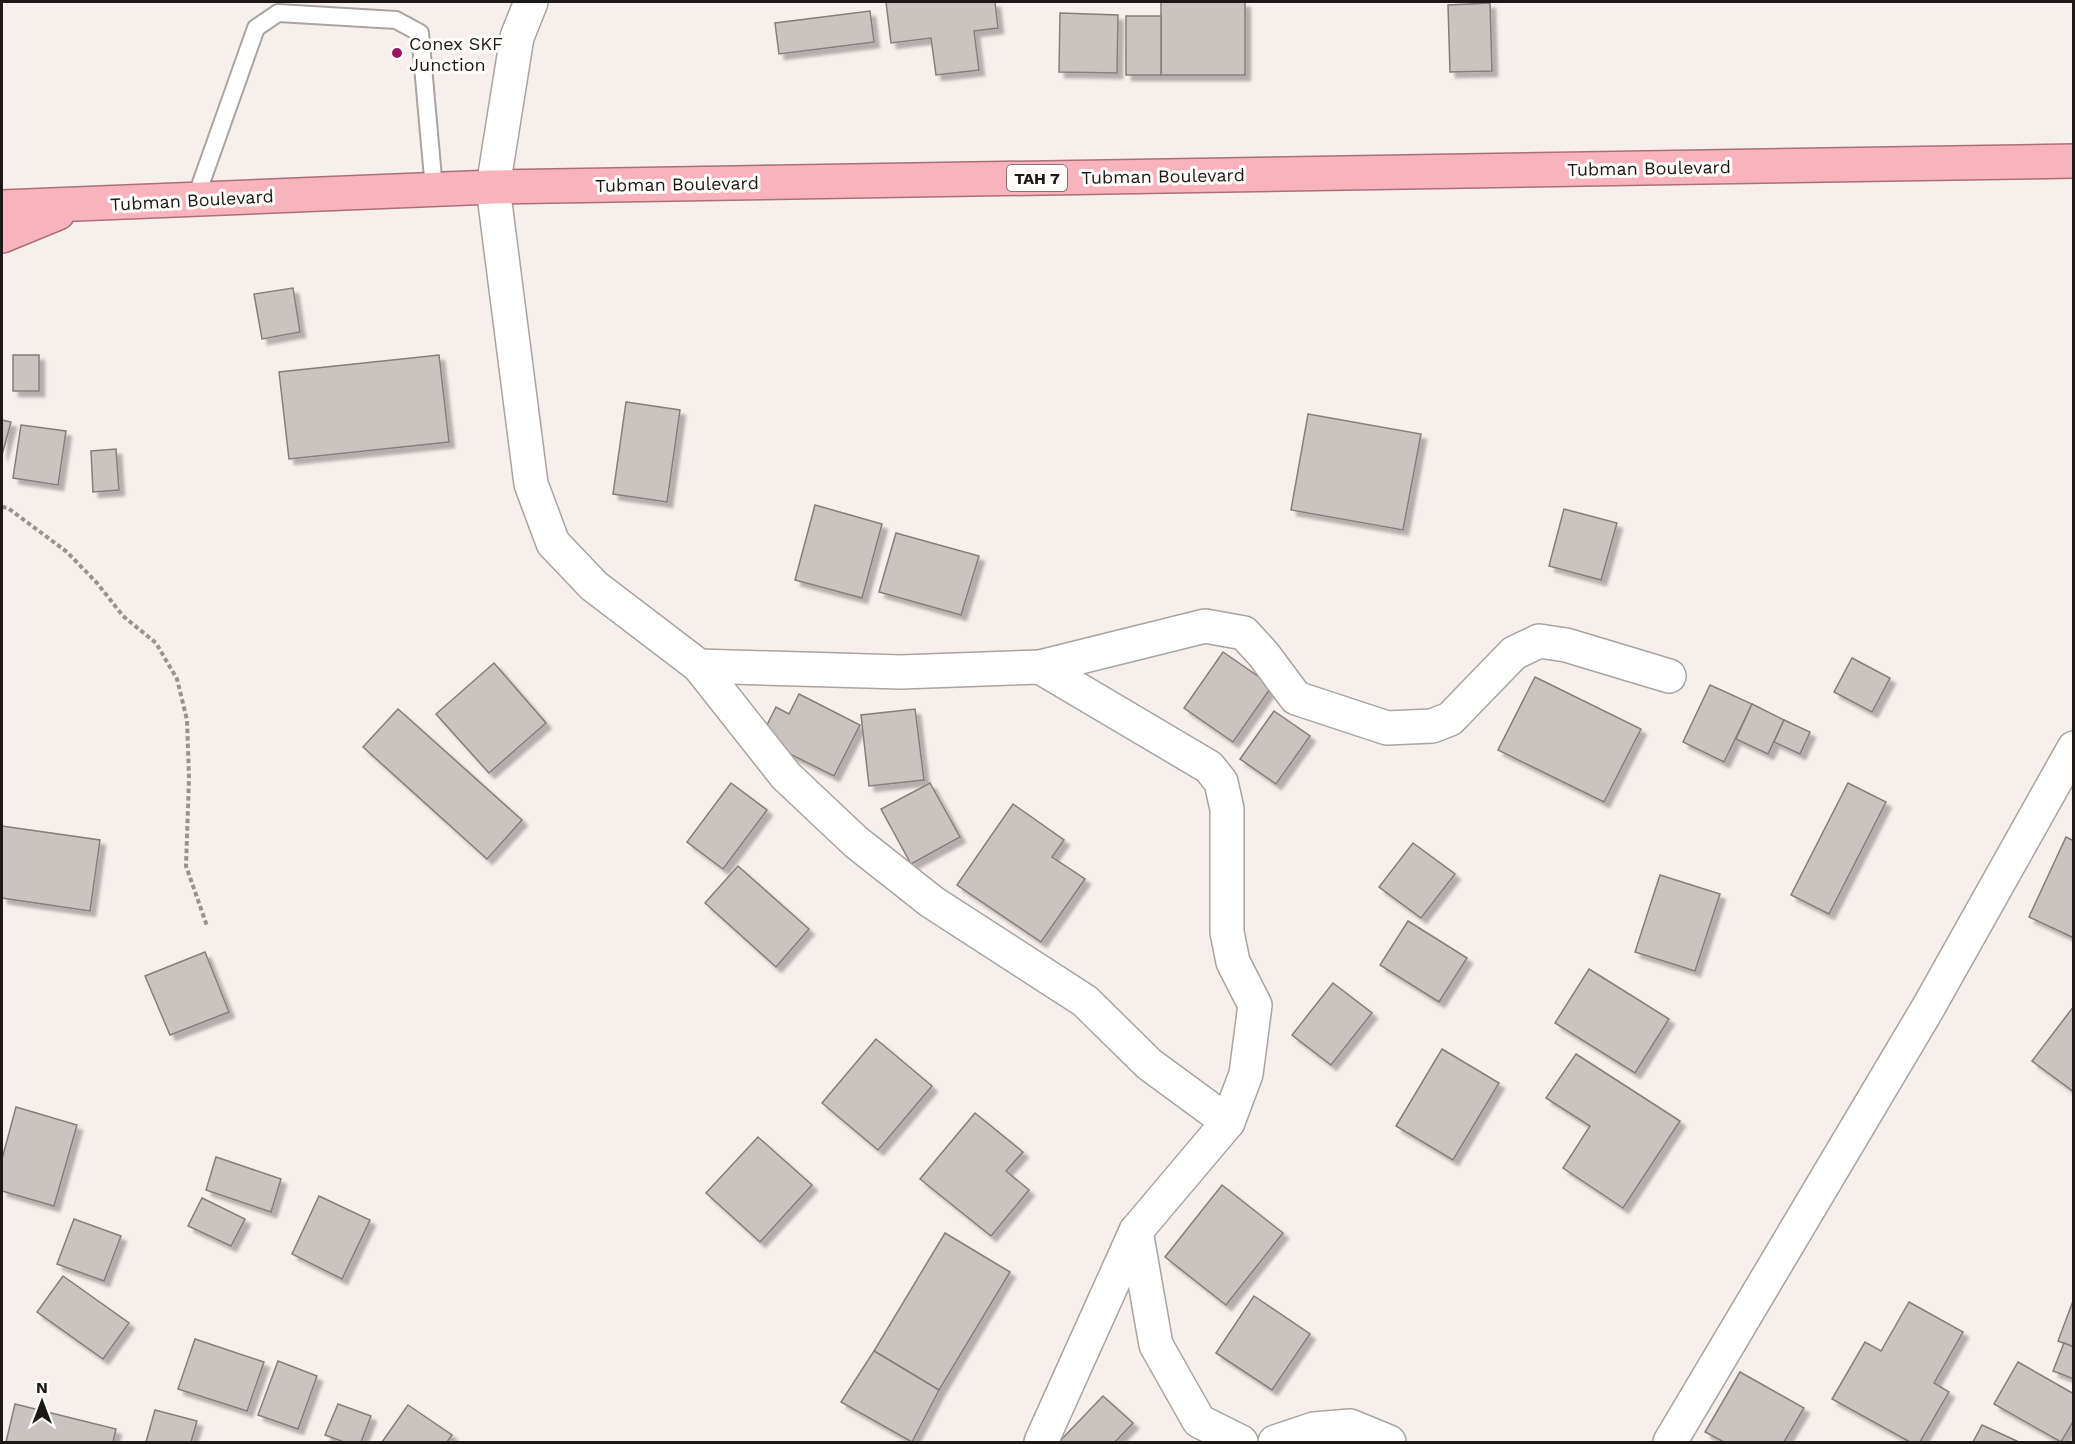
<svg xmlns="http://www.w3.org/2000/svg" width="2075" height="1444" font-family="'Work Sans',sans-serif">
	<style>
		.building { fill: #cac3bf; stroke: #857e7b; stroke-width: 1.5; filter: url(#shadow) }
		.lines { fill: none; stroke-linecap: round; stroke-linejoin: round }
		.service-casing { stroke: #aaa39f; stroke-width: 20 }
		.minor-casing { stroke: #aaa39f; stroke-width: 36 }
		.trunk-casing { stroke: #aa7078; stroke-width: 36 }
		.path { stroke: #989390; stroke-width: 4; stroke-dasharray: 4.5 3; stroke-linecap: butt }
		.service { stroke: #fff; stroke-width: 16 }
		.minor { stroke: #fff; stroke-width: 33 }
		.trunk { stroke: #f8b3bc; stroke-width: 33 }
		.poi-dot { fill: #9b1567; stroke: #fffdfc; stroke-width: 2 }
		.labels { text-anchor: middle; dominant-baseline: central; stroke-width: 6; stroke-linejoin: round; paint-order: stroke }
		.shield { fill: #fffdfc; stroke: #5f5d5c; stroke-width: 1.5 }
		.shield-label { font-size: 16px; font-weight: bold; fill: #1b1817 }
		.poi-label { font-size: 18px; fill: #1b1817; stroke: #fffdfc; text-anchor: start }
		.street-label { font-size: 18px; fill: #1b1817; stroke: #fffdfc }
	</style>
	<defs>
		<filter id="shadow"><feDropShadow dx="5.5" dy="5.5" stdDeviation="1.5" flood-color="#0004"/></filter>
	</defs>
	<rect width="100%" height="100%" fill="#f6efeb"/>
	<!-- building -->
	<g class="building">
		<path d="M886,2H995L998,28L974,31L979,70L936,75L931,38L891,43Z"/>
		<rect x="1161" y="2" width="84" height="73"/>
		<path d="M1490,3L1492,71L1450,72L1448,5Z"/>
		<path d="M870,11L874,42L779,54L775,23Z"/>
		<path d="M1060,13L1118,15L1117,73L1059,72Z"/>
		<rect x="1126" y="16" width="35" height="59"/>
		<path d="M293,288L300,332L262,339L254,294Z"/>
		<rect x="13" y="355" width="26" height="36"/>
		<path d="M439,355L449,442L289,459L279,372Z"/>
		<path d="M626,402L680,410L667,502L613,494Z"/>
		<path d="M1308,414L1421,434L1403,530L1291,510Z"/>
		<path d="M2,420L11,422L2,455Z"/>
		<path d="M21,425L66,431L58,485L13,478Z"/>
		<path d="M116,449L119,490L93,492L91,451Z"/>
		<path d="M815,505L882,524L862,598L795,580Z"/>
		<path d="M1564,509L1617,523L1601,580L1549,566Z"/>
		<path d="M896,533L979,556L961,615L879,592Z"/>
		<path d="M1223,652L1272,686L1233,742L1184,708Z"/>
		<path d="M1852,658L1890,678L1872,712L1834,692Z"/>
		<path d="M494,663L546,723L489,773L436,714Z"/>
		<path d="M1535,677L1641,729L1604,802L1498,750Z"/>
		<path d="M1710,685L1752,704L1724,762L1683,742Z"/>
		<path d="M799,694L860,725L834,776L760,739L776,707L789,714Z"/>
		<path d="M1752,704L1784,720L1768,754L1736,739Z"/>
		<path d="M398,709L522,820L487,859L363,747Z"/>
		<path d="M915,709L924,780L869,786L861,715Z"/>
		<path d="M1274,711L1310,736L1276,784L1240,759Z"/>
		<path d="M1784,720L1810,732L1800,754L1774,742Z"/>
		<path d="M731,783L767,810L723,869L687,842Z"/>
		<path d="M930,783L960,837L911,864L881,809Z"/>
		<path d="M1848,783L1886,802L1829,914L1791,895Z"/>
		<path d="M1013,804L1064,840L1052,857L1085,879L1041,942L957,885Z"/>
		<path d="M2,826L100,840L90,911L2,898Z"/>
		<path d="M2066,837L2074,841V938L2029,917Z"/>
		<path d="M1413,843L1455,874L1421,918L1379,887Z"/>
		<path d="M738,866L809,929L776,967L705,903Z"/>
		<path d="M1660,875L1720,894L1695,971L1635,952Z"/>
		<path d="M1408,921L1467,958L1439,1002L1380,965Z"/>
		<path d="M205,952L229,1012L170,1035L145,976Z"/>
		<path d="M1589,969L1669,1019L1635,1073L1555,1023Z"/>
		<path d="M1333,983L1372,1013L1331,1065L1292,1035Z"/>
		<path d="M2074,1006V1092L2032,1061Z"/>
		<path d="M876,1039L932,1086L878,1150L822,1103Z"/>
		<path d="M1442,1049L1499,1083L1453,1160L1396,1126Z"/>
		<path d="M1576,1054L1680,1121L1623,1208L1563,1168L1590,1126L1546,1098Z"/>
		<path d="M16,1107L77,1125L54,1206L2,1191V1159Z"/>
		<path d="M975,1113L1023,1152L1006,1171L1029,1190L991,1236L920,1179Z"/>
		<path d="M758,1137L812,1185L760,1242L706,1193Z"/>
		<path d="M216,1157L281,1179L271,1212L206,1190Z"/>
		<path d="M1222,1185L1283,1233L1226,1305L1165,1257Z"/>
		<path d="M319,1196L370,1220L342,1279L292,1254Z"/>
		<path d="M202,1198L245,1219L231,1246L188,1226Z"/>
		<path d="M74,1219L121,1236L104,1281L57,1264Z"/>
		<path d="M945,1233L1010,1272L939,1390L874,1351Z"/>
		<path d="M63,1276L129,1323L103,1359L37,1312Z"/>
		<path d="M1254,1296L1310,1334L1272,1390L1216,1353Z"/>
		<path d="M2073,1301H2074V1347L2058,1341Z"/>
		<path d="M1909,1302L1963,1332L1934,1383L1949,1392L1920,1442H1910L1832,1399L1865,1342L1881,1351Z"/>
		<path d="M195,1339L264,1362L247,1411L178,1389Z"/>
		<path d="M2064,1343L2074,1347V1379L2053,1371Z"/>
		<path d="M874,1351L939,1390L912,1442L841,1402Z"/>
		<path d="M278,1361L317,1376L298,1429L258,1415Z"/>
		<path d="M2018,1362L2074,1394V1420L2061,1442L1994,1404Z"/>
		<path d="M1740,1372L1804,1408L1784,1442H1724L1705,1432Z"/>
		<path d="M1103,1396L1133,1423L1115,1442H1059Z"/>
		<path d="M15,1404L116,1429L113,1442H6Z"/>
		<path d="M338,1404L371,1416L361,1442H344L325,1435Z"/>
		<path d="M408,1405L452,1435L447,1442H382Z"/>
		<path d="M155,1410L197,1421L191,1442H146Z"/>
		<path d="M1982,1425L2019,1442H1973Z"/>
	</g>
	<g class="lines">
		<defs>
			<path id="service" d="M195,200L256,28L278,13L396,20L420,33L434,189"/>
			<g id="minor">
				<path d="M531,2L517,37L493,187L531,484L553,543L594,586L699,666L901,672L1040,667L1205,626L1244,633L1264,655L1296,698L1387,728L1432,726L1450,719L1514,653L1539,641L1566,645L1669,676"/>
				<path d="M699,666L786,776L856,842L932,902L1085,1001L1149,1064L1228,1122"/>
				<path d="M1040,667L1209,767L1221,782L1227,809V932L1233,962L1255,1005L1246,1074L1228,1122L1136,1231L1041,1442"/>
				<path d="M1136,1231L1156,1345L1199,1421L1241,1442"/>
				<path d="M1275,1442L1314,1429L1350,1426L1389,1442"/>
				<path d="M1670,1442L1928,1008L2074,748"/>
			</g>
			<g id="trunk">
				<path d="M2,207L493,187L2074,161"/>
				<path d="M2,236L58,213"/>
			</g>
		</defs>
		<!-- service casing -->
		<use href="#service" class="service-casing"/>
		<!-- minor casing -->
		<use href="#minor" class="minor-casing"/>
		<!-- trunk casing -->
		<use href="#trunk" class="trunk-casing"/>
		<!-- path -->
		<path class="path" d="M2,507L8,508L67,552L97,583L123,616L156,643L177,679L187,720L189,778L186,866L207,926"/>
		<!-- service -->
		<use href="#service" class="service"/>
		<!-- minor -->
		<use href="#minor" class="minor"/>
		<!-- trunk -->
		<use href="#trunk" class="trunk"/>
	</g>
	<!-- markers -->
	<circle class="poi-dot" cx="397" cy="53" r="6"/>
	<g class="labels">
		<!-- shield labels -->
		<rect class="shield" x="1007" y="165" width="60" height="26" rx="4.5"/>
		<g class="shield-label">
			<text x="1037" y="178">TAH 7</text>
		</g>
		<!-- poi labels -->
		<g class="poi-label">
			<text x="409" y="43">Conex SKF<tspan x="409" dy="21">Junction</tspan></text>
		</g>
		<!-- street labels -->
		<g class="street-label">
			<text transform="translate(1649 168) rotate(-1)">Tubman Boulevard</text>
			<text transform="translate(1163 176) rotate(-1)">Tubman Boulevard</text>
			<text transform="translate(677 184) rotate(-1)">Tubman Boulevard</text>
			<text transform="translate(192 200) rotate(-3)">Tubman Boulevard</text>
		</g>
	</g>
	<!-- border -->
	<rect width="2075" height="1444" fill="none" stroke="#1b1817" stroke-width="6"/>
	<!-- north arrow -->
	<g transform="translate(42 1402)" stroke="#fffdfc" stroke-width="4.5" paint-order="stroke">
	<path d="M0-4.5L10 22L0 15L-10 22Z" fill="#1b1817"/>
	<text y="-9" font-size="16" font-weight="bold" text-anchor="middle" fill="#1b1817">N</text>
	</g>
</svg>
